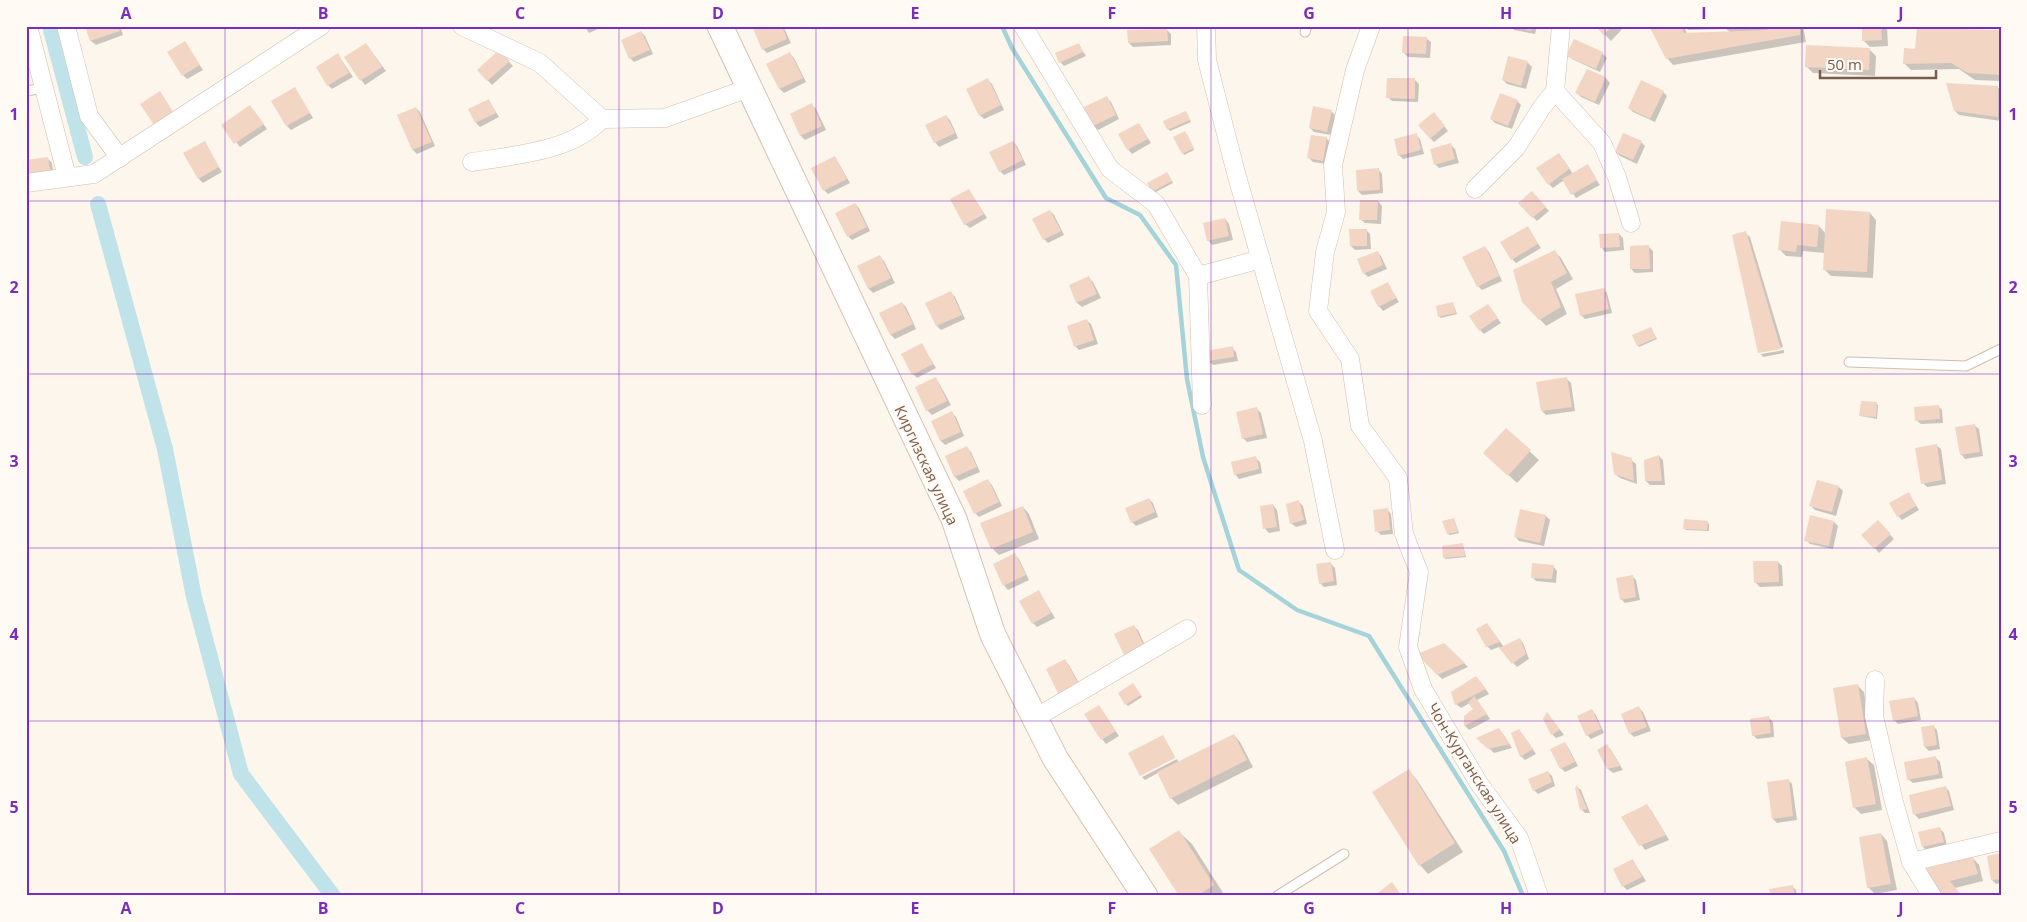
<svg xmlns="http://www.w3.org/2000/svg" width="2027" height="922" font-family="'Open Sans',sans-serif">
	<style>
		.shadow { fill: #0003 }
		.lines { fill: none; stroke-linecap: round; stroke-linejoin: round }
		.stream { stroke: #a5d3da; stroke-width: 4.5 }
		.canal { stroke: #bfe3e8; stroke-width: 16 }
		.building { fill: #f3d5c3 }
		.service-casing { stroke: #d1beb0; stroke-width: 11 }
		.minor-casing { stroke: #d1beb0; stroke-width: 19 }
		.secondary-casing { stroke: #d6c0b0; stroke-width: 27 }
		.service { stroke: #fff; stroke-width: 9 }
		.minor { stroke: #fff; stroke-width: 18 }
		.secondary { stroke: #fff; stroke-width: 25 }
		.grid { fill: none; stroke: #7b2cbf; stroke-width: 1; stroke-opacity: 0.55 }
		.labels { text-anchor: middle; dominant-baseline: central; stroke-width: 4; stroke-linejoin: round; paint-order: stroke }
		.street-label { font-size: 15px; fill: #7a5c4d; stroke: #fffaf3 }
		.neatline { fill: none; stroke: #7b2cbf; stroke-width: 2 }
		.grid-label { font-size: 16px; text-anchor: middle; font-weight: bold; fill: #7b2cbf }
	</style>
	<rect width="100%" height="100%" fill="#fdf6ec"/>
	<!-- shadow -->
	<g class="shadow">
		<path d="M87,26H120L123,35L96,45L91,41Z"/>
		<path d="M584,26H605L589,33Z"/>
		<path d="M754,26H783L791,43L767,53L763,49Z"/>
		<path d="M1511,26H1537L1535,34L1514,30Z"/>
		<path d="M1597,26H1625L1611,41Z"/>
		<path d="M1651,26H1684L1687,34L1730,32L1726,29L1688,30L1684,26H1728V28L1803,26L1806,42L1673,65L1667,58Z"/>
		<path d="M1863,26H1887L1888,46L1870,47L1863,40Z"/>
		<path d="M1167,30L1171,34V45L1133,47L1129,43Z"/>
		<path d="M2001,31V81L1975,80L1959,69L1911,70L1905,64L1916,50Z"/>
		<path d="M641,32L645,36L653,54L634,62L630,58Z"/>
		<path d="M1426,38L1431,42L1430,58L1408,57L1404,53Z"/>
		<path d="M1574,41L1602,53L1607,58L1600,72L1572,59L1568,55Z"/>
		<path d="M185,43L203,70L187,79L183,75Z"/>
		<path d="M366,44L386,71L365,85L346,58Z"/>
		<path d="M1078,44L1086,56L1064,66L1060,62Z"/>
		<path d="M1869,49L1876,56L1875,76L1813,73L1806,66Z"/>
		<path d="M499,51L513,66L492,85L478,70Z"/>
		<path d="M790,54L794,58L806,82L784,93L780,89L768,65Z"/>
		<path d="M338,55L353,77L332,89L328,85Z"/>
		<path d="M1509,58L1528,63L1532,67L1526,89L1507,84L1503,80Z"/>
		<path d="M1588,70L1606,78L1610,83L1599,105L1581,97L1577,93Z"/>
		<path d="M988,80L992,84L1004,110L984,119L980,115Z"/>
		<path d="M1415,80L1419,84L1418,102L1392,101L1388,97Z"/>
		<path d="M1997,87L2001,90V121L1959,115L1955,111Z"/>
		<path d="M295,89L313,118L291,130L287,126Z"/>
		<path d="M1663,92L1667,96L1655,122L1633,112L1629,108Z"/>
		<path d="M1107,98L1111,102L1119,119L1098,130L1094,126L1085,108Z"/>
		<path d="M489,101L499,117L480,127L476,123Z"/>
		<path d="M1517,101L1521,105L1512,129L1495,123L1491,119Z"/>
		<path d="M812,105L816,109L826,130L805,140L801,136L791,114Z"/>
		<path d="M416,108L420,112L435,146L417,154L413,150L398,116Z"/>
		<path d="M254,111L267,129L240,147L223,125Z"/>
		<path d="M1331,111L1335,115L1331,135L1314,132L1310,128Z"/>
		<path d="M1186,112L1191,122L1170,131L1168,129Z"/>
		<path d="M946,116L950,120L958,138L939,147L935,142Z"/>
		<path d="M1438,118L1448,131L1434,142L1430,138Z"/>
		<path d="M1139,124L1151,143L1132,154L1128,149Z"/>
		<path d="M1187,134L1194,150L1184,155L1183,153Z"/>
		<path d="M1416,135L1420,139L1424,154L1403,159L1399,155Z"/>
		<path d="M1326,138L1330,142L1327,164L1313,162L1309,158Z"/>
		<path d="M1013,142L1017,146L1026,165L1004,175L1000,171Z"/>
		<path d="M1641,142L1645,146L1637,164L1620,156L1616,152Z"/>
		<path d="M204,143L222,172L203,183L199,179Z"/>
		<path d="M1451,145L1455,149L1459,163L1439,168L1435,164Z"/>
		<path d="M835,157L850,183L828,194L824,190Z"/>
		<path d="M48,159L52,163L54,179L29,183Z"/>
		<path d="M1563,159L1573,174L1587,166L1600,185L1576,198L1564,180L1553,188L1549,184Z"/>
		<path d="M1378,169L1382,174L1383,193L1362,195L1358,191Z"/>
		<path d="M1167,173L1173,183L1154,193L1153,191Z"/>
		<path d="M969,190L987,218L970,228L965,224Z"/>
		<path d="M1536,196L1549,211L1537,221L1533,217Z"/>
		<path d="M1378,201L1382,206L1381,224L1365,223L1360,219Z"/>
		<path d="M855,204L859,208L870,231L852,240L848,236Z"/>
		<path d="M1050,211L1054,215L1064,235L1048,243L1044,239Z"/>
		<path d="M1870,213L1876,220L1873,278L1831,276L1824,269L1825,253L1803,251L1802,257L1786,256L1780,250L1819,226L1826,234Z"/>
		<path d="M1225,219L1229,224L1233,240L1212,245L1208,240Z"/>
		<path d="M1527,227L1541,248L1516,263L1512,259Z"/>
		<path d="M1366,230L1370,234L1371,249L1355,250L1351,246Z"/>
		<path d="M1745,233L1750,237L1783,347L1761,352V354Z"/>
		<path d="M1619,234L1623,238L1624,250L1605,252L1601,247Z"/>
		<path d="M1649,247L1653,251V272L1635,273L1631,269Z"/>
		<path d="M1485,248L1489,252L1502,281L1482,290L1478,286Z"/>
		<path d="M1554,251L1561,258L1573,279L1556,289L1567,314L1546,326L1524,301Z"/>
		<path d="M1377,252L1381,256L1387,269L1368,277L1364,273Z"/>
		<path d="M880,257L884,261L895,283L873,293L869,289L859,267Z"/>
		<path d="M1089,278L1093,282L1101,298L1082,307L1077,303L1070,286Z"/>
		<path d="M1388,284L1399,302L1383,311L1379,306Z"/>
		<path d="M1603,289L1607,293L1612,313L1585,319L1581,315Z"/>
		<path d="M951,293L955,297L965,319L941,330L937,326L927,303Z"/>
		<path d="M902,303L906,307L916,329L895,339L891,335L881,313Z"/>
		<path d="M1453,303L1457,314L1441,318L1439,316Z"/>
		<path d="M1488,305L1501,323L1484,334L1480,330Z"/>
		<path d="M1086,320L1091,324L1098,344L1079,350L1075,346Z"/>
		<path d="M1651,328L1657,339L1639,347L1633,336Z"/>
		<path d="M922,345L936,368L917,378L913,374Z"/>
		<path d="M1232,348L1236,352L1238,361L1213,365L1209,361Z"/>
		<path d="M1784,350V353L1763,357L1761,354Z"/>
		<path d="M935,379L939,383L951,405L932,415L927,410L916,388Z"/>
		<path d="M1567,379L1571,383L1575,411L1546,415L1542,411Z"/>
		<path d="M1876,403L1878,405L1877,419L1861,416Z"/>
		<path d="M1938,406L1942,410L1943,423L1921,424L1916,420Z"/>
		<path d="M1257,409L1261,413L1267,438L1247,442L1243,438Z"/>
		<path d="M952,413L956,417L964,436L945,445L941,441L933,421Z"/>
		<path d="M1974,425L1979,429L1983,456L1965,459L1961,454Z"/>
		<path d="M1506,430L1539,460L1517,483L1493,461Z"/>
		<path d="M1936,445L1941,449L1946,484L1927,487L1923,483Z"/>
		<path d="M967,448L971,452L980,472L959,481L955,477L946,457Z"/>
		<path d="M1659,456L1663,460L1665,485H1650L1646,481Z"/>
		<path d="M1255,458L1260,462L1262,473L1239,479L1235,474Z"/>
		<path d="M1631,460L1636,464L1637,484L1620,478L1615,474Z"/>
		<path d="M988,481L992,485L1002,506L979,517L975,513Z"/>
		<path d="M1839,487L1843,491L1836,516L1815,510L1811,506Z"/>
		<path d="M1909,494L1919,510L1902,520L1898,516Z"/>
		<path d="M1149,499L1153,503L1158,517L1136,526L1132,522Z"/>
		<path d="M1299,502L1303,506L1307,524L1296,527L1291,523Z"/>
		<path d="M1273,505L1277,510L1280,531L1269,533L1265,529Z"/>
		<path d="M1023,507L1029,514L1039,539L999,555L992,548Z"/>
		<path d="M1387,509L1391,514L1393,534L1381,535L1377,531Z"/>
		<path d="M1546,516L1550,520L1544,546L1519,541L1515,536Z"/>
		<path d="M1454,519L1459,533L1450,535L1448,534Z"/>
		<path d="M1707,522L1709,524V531L1686,530L1684,528Z"/>
		<path d="M1834,522L1838,526L1833,549L1810,544L1806,540Z"/>
		<path d="M1878,522L1894,539L1879,553L1863,535Z"/>
		<path d="M1463,545L1466,557L1446,559L1444,558Z"/>
		<path d="M1015,555L1019,559L1029,580L1008,590L1004,585L994,565Z"/>
		<path d="M1778,562L1782,566L1783,586L1760,587L1756,583Z"/>
		<path d="M1331,564L1335,568L1337,585L1324,587L1320,583Z"/>
		<path d="M1553,566L1557,571L1556,583L1536,581L1532,577Z"/>
		<path d="M1632,576L1636,580L1640,600L1625,603L1621,599Z"/>
		<path d="M1039,592L1055,618L1037,627L1033,623Z"/>
		<path d="M1487,624L1504,647L1519,639L1523,643L1529,659L1517,667L1499,647L1491,650L1487,646Z"/>
		<path d="M1133,626L1138,630L1148,652L1131,660Z"/>
		<path d="M1444,644L1468,667L1442,679L1419,655Z"/>
		<path d="M1065,661L1069,665L1082,689L1064,698Z"/>
		<path d="M1480,681L1489,694L1477,700L1490,719L1469,730L1465,726V716L1474,709L1470,703L1461,708L1456,704Z"/>
		<path d="M1857,685L1864,692L1872,740L1849,744L1842,738Z"/>
		<path d="M1135,687L1142,697L1128,706L1126,704Z"/>
		<path d="M1914,698L1918,703L1921,720L1898,724L1894,720Z"/>
		<path d="M1099,706L1119,736L1106,744L1102,739Z"/>
		<path d="M1639,708L1643,712L1651,731L1634,737L1630,733Z"/>
		<path d="M1592,710L1596,715L1604,733L1591,739L1587,735Z"/>
		<path d="M1548,714L1551,718L1564,735L1556,738L1552,734Z"/>
		<path d="M1769,718L1773,722L1774,737L1757,739L1753,735Z"/>
		<path d="M1933,726L1937,730L1940,749L1929,751L1925,747Z"/>
		<path d="M1513,733L1523,735L1536,754L1525,760L1521,756Z"/>
		<path d="M1503,734L1512,748L1494,753L1478,738Z"/>
		<path d="M1234,735L1240,742L1253,767L1178,805L1171,798L1158,773L1145,780L1142,777L1177,759L1179,763Z"/>
		<path d="M1163,736L1175,757L1140,775Z"/>
		<path d="M1564,743L1568,747L1578,766L1565,772L1561,768Z"/>
		<path d="M1607,746L1611,750L1623,770L1613,773L1608,769Z"/>
		<path d="M1936,758L1940,762L1943,778L1913,783L1908,779Z"/>
		<path d="M1867,759L1874,765L1882,810L1861,814L1854,807Z"/>
		<path d="M1409,771L1417,780L1463,852L1428,874L1420,865Z"/>
		<path d="M1548,772L1552,776L1555,786L1538,794L1534,790Z"/>
		<path d="M1788,780L1792,784L1797,820L1777,823L1773,819Z"/>
		<path d="M1577,787L1581,790L1590,813H1585L1581,809Z"/>
		<path d="M1945,787L1949,791L1954,810L1919,819L1915,815L1910,796Z"/>
		<path d="M1651,810L1669,840L1645,850L1623,818Z"/>
		<path d="M1940,829L1944,833L1947,846L1927,851L1923,847L1920,833Z"/>
		<path d="M1179,832L1192,844L1225,896H1181Z"/>
		<path d="M1881,834L1887,841L1897,890L1875,894L1868,887Z"/>
		<path d="M2001,854V883L1996,884L1992,880Z"/>
		<path d="M1973,858L1979,865L1983,881L1955,888L1926,870Z"/>
		<path d="M1633,861L1646,881L1627,890L1623,886Z"/>
		<path d="M1792,886L1796,890L1797,896H1772Z"/>
	</g>
	<g class="lines">
		<!-- stream -->
		<path class="stream" d="M1002,26L1012,48L1106,198L1140,215L1176,265L1187,379L1203,457L1239,570L1297,610L1369,636L1504,851L1523,896"/>
		<!-- canal -->
		<g class="canal">
			<path d="M50,26L85,157"/>
			<path d="M98,204L165,449L194,597L241,774L333,896"/>
		</g>
	</g>
	<!-- building -->
	<g class="building">
		<path d="M85,26H118L120,31L90,41Z"/>
		<path d="M752,26H782L787,39L762,50Z"/>
		<path d="M1513,26H1532L1531,31Z"/>
		<path d="M1596,26H1613L1603,35Z"/>
		<path d="M1649,26H1681L1684,33L1768,30L1767,26H1793V28L1781,29L1800,28V35L1666,59Z"/>
		<path d="M1862,26H1881L1882,40L1862,41Z"/>
		<path d="M1917,28L2001,30V75L1968,73L1951,63L1903,64L1904,48L1915,49Z"/>
		<path d="M1167,29L1168,41L1128,43L1127,30Z"/>
		<path d="M641,31L650,50L629,59L621,40Z"/>
		<path d="M1403,36L1427,37L1426,54L1402,53Z"/>
		<path d="M1574,39L1603,52L1596,69L1566,56Z"/>
		<path d="M185,41L200,65L182,76L167,52Z"/>
		<path d="M366,43L382,67L360,81L344,57Z"/>
		<path d="M1079,43L1083,52L1059,63L1055,53Z"/>
		<path d="M1806,45L1870,48L1869,70L1805,67Z"/>
		<path d="M499,50L510,61L487,81L477,70Z"/>
		<path d="M790,52L803,78L779,89L766,64Z"/>
		<path d="M338,53L349,73L327,86L316,67Z"/>
		<path d="M1508,56L1528,61L1521,86L1502,80Z"/>
		<path d="M1587,69L1606,77L1595,102L1575,93Z"/>
		<path d="M988,78L1001,105L979,116L966,89Z"/>
		<path d="M1387,78H1415V99L1386,98Z"/>
		<path d="M1641,80L1664,91L1650,119L1628,108Z"/>
		<path d="M1946,83L1998,86V117L1954,111Z"/>
		<path d="M295,87L310,113L286,126L271,101Z"/>
		<path d="M160,91L175,115L156,128L140,104Z"/>
		<path d="M1500,93L1518,100L1508,126L1490,119Z"/>
		<path d="M1107,96L1116,115L1093,126L1084,107Z"/>
		<path d="M489,99L496,113L475,123L468,109Z"/>
		<path d="M812,103L822,126L800,136L790,114Z"/>
		<path d="M250,105L264,124L234,144L221,125Z"/>
		<path d="M1313,106L1332,110L1327,132L1309,128Z"/>
		<path d="M416,107L432,142L412,150L397,115Z"/>
		<path d="M1186,111L1190,120L1167,130L1163,121Z"/>
		<path d="M1434,112L1445,126L1430,139L1418,125Z"/>
		<path d="M946,115L955,133L934,143L925,125Z"/>
		<path d="M1139,123L1148,139L1127,150L1118,134Z"/>
		<path d="M1185,131L1194,148L1182,154L1173,137Z"/>
		<path d="M1417,133L1421,150L1398,156L1394,139Z"/>
		<path d="M1623,133L1642,141L1633,160L1615,152Z"/>
		<path d="M1311,135L1327,137L1323,161L1307,158Z"/>
		<path d="M205,141L219,167L198,179L183,153Z"/>
		<path d="M1013,141L1023,160L999,172L989,152Z"/>
		<path d="M1451,143L1455,159L1434,165L1430,149Z"/>
		<path d="M1559,153L1569,169L1548,185L1536,168Z"/>
		<path d="M835,156L847,179L823,191L811,168Z"/>
		<path d="M48,157L51,176L26,179V160Z"/>
		<path d="M1588,164L1597,180L1571,195L1562,179Z"/>
		<path d="M1379,168L1380,190L1357,191L1356,170Z"/>
		<path d="M1167,172L1172,181L1152,192L1147,183Z"/>
		<path d="M969,189L984,214L964,225L950,199Z"/>
		<path d="M1532,191L1546,207L1532,218L1518,203Z"/>
		<path d="M1360,200H1378L1377,220H1359Z"/>
		<path d="M855,203L867,227L847,237L835,213Z"/>
		<path d="M1826,209L1870,212L1867,272L1823,270Z"/>
		<path d="M1050,210L1061,231L1043,240L1032,219Z"/>
		<path d="M1225,218L1229,236L1207,241L1203,223Z"/>
		<path d="M1781,221L1819,225L1817,247L1797,245L1796,252L1778,250Z"/>
		<path d="M1528,226L1538,244L1511,260L1500,242Z"/>
		<path d="M1349,229H1367V246H1350Z"/>
		<path d="M1746,231L1781,349L1758,353L1732,235Z"/>
		<path d="M1619,233L1620,247L1600,248L1599,234Z"/>
		<path d="M1649,245L1650,269H1630V246Z"/>
		<path d="M1485,246L1499,276L1477,287L1462,257Z"/>
		<path d="M1555,250L1567,273L1551,282L1561,307L1539,320L1522,302L1513,270Z"/>
		<path d="M1378,251L1383,265L1363,274L1357,259Z"/>
		<path d="M880,255L891,278L868,289L857,266Z"/>
		<path d="M1089,276L1097,294L1076,303L1069,285Z"/>
		<path d="M1388,282L1396,298L1378,307L1370,291Z"/>
		<path d="M1604,288L1609,309L1580,316L1575,294Z"/>
		<path d="M951,291L962,315L936,326L925,303Z"/>
		<path d="M902,302L913,324L890,335L879,313Z"/>
		<path d="M1453,302L1456,313L1438,317L1436,306Z"/>
		<path d="M1488,304L1498,318L1479,331L1469,316Z"/>
		<path d="M1087,319L1094,340L1074,347L1067,326Z"/>
		<path d="M1651,327L1656,338L1637,346L1632,335Z"/>
		<path d="M922,343L933,364L912,375L901,354Z"/>
		<path d="M1233,346L1234,357L1208,361L1206,351Z"/>
		<path d="M936,377L947,401L926,411L915,387Z"/>
		<path d="M1567,377L1572,407L1541,411L1536,382Z"/>
		<path d="M1861,401L1877,402L1876,417L1859,416Z"/>
		<path d="M1939,405L1940,419L1915,421L1914,407Z"/>
		<path d="M1257,407L1263,434L1242,439L1236,412Z"/>
		<path d="M952,411L961,432L940,441L931,421Z"/>
		<path d="M1975,424L1980,452L1960,455L1955,427Z"/>
		<path d="M1506,428L1531,450L1508,476L1483,453Z"/>
		<path d="M1937,444L1942,480L1921,484L1915,448Z"/>
		<path d="M967,446L977,467L954,477L945,456Z"/>
		<path d="M1611,452L1632,458L1634,481L1614,474Z"/>
		<path d="M1659,455L1662,481H1645L1644,460Z"/>
		<path d="M1256,456L1259,469L1234,475L1231,462Z"/>
		<path d="M988,479L999,502L974,514L963,491Z"/>
		<path d="M1817,480L1839,486L1832,512L1809,506Z"/>
		<path d="M1909,492L1916,506L1897,517L1889,503Z"/>
		<path d="M1149,498L1155,512L1131,523L1125,508Z"/>
		<path d="M1299,500L1304,520L1290,524L1286,504Z"/>
		<path d="M1273,504L1277,527L1263,529L1260,506Z"/>
		<path d="M1023,506L1033,532L991,549L980,523Z"/>
		<path d="M1388,508L1390,530L1375,532L1373,510Z"/>
		<path d="M1520,509L1546,515L1540,543L1514,537Z"/>
		<path d="M1810,515L1834,521L1829,546L1804,541Z"/>
		<path d="M1454,518L1458,532L1447,534L1442,521Z"/>
		<path d="M1684,519L1708,521L1707,530L1683,529Z"/>
		<path d="M1878,520L1891,534L1874,549L1861,535Z"/>
		<path d="M1463,543L1465,556L1443,558L1442,546Z"/>
		<path d="M1015,553L1026,575L1003,586L993,564Z"/>
		<path d="M1753,561H1778L1779,582L1754,583Z"/>
		<path d="M1331,562L1334,581L1319,584L1316,564Z"/>
		<path d="M1532,563L1554,565L1552,579L1531,578Z"/>
		<path d="M1633,575L1636,597L1620,600L1616,578Z"/>
		<path d="M1039,590L1051,613L1032,624L1019,601Z"/>
		<path d="M1487,623L1500,642L1486,647L1476,629Z"/>
		<path d="M1134,625L1145,648L1125,657L1114,634Z"/>
		<path d="M1520,638L1526,654L1512,664L1499,648Z"/>
		<path d="M1444,643L1465,663L1437,675L1417,654Z"/>
		<path d="M1065,659L1079,685L1059,695L1046,669Z"/>
		<path d="M1476,676L1486,689L1455,705L1451,692Z"/>
		<path d="M1133,683L1141,695L1125,705L1118,693Z"/>
		<path d="M1858,684L1866,734L1841,738L1833,688Z"/>
		<path d="M1474,696L1487,714L1464,726V716L1473,709L1468,703Z"/>
		<path d="M1914,697L1918,716L1893,721L1889,701Z"/>
		<path d="M1099,705L1116,731L1101,740L1084,714Z"/>
		<path d="M1639,706L1647,727L1629,734L1621,714Z"/>
		<path d="M1592,709L1601,729L1586,736L1577,716Z"/>
		<path d="M1547,712L1560,730L1551,735L1543,719Z"/>
		<path d="M1769,716L1771,733L1752,736L1750,719Z"/>
		<path d="M1934,725L1937,745L1924,747L1921,727Z"/>
		<path d="M1499,728L1510,744L1488,749L1476,738Z"/>
		<path d="M1519,729L1533,749L1520,757L1511,733Z"/>
		<path d="M1234,734L1247,760L1170,799L1157,772Z"/>
		<path d="M1163,735L1175,758L1140,776L1128,753Z"/>
		<path d="M1565,742L1575,762L1560,769L1550,749Z"/>
		<path d="M1607,744L1620,766L1607,769L1597,750Z"/>
		<path d="M1936,756L1939,774L1907,780L1904,762Z"/>
		<path d="M1867,757L1876,804L1853,808L1845,762Z"/>
		<path d="M1409,769L1455,843L1419,866L1372,792Z"/>
		<path d="M1548,771L1552,782L1533,791L1528,779Z"/>
		<path d="M1789,779L1793,816L1772,819L1767,782Z"/>
		<path d="M1577,785L1587,809L1580,810L1575,788Z"/>
		<path d="M1946,786L1951,806L1913,815L1909,795Z"/>
		<path d="M1647,804L1666,835L1639,846L1621,817Z"/>
		<path d="M1940,827L1944,842L1922,847L1918,832Z"/>
		<path d="M1179,830L1214,885L1197,896H1179L1149,849Z"/>
		<path d="M1881,833L1891,884L1867,888L1859,837Z"/>
		<path d="M2001,853V879L1991,880L1987,856Z"/>
		<path d="M1973,857L1978,874L1950,881L1962,896H1941L1924,869Z"/>
		<path d="M1633,859L1642,877L1622,887L1613,869Z"/>
		<path d="M1392,882L1402,896H1374Z"/>
		<path d="M1793,885L1795,896H1771L1769,889Z"/>
	</g>
	<g class="lines">
		<defs>
			<g id="service">
				<path d="M1305,32L1307,26"/>
				<path d="M26,91L44,88"/>
				<path d="M1849,362L1966,366L2001,349"/>
				<path d="M1277,896L1344,854"/>
			</g>
			<g id="minor">
				<path d="M28,26L67,177"/>
				<path d="M66,26L89,116L120,158"/>
				<path d="M462,26L540,63L602,119L665,118L749,88"/>
				<path d="M1023,26L1110,169L1156,204L1198,276L1202,405"/>
				<path d="M1206,26L1207,60L1236,173L1313,441L1335,550"/>
				<path d="M1371,26L1355,70L1333,165L1336,212L1325,252L1318,311L1350,359L1360,426L1398,478L1404,534L1419,572L1408,647L1423,689L1478,782L1519,838L1539,896"/>
				<path d="M1561,26L1555,91L1602,143L1617,177L1631,223"/>
				<path d="M472,162C515,155 571,152 602,119"/>
				<path d="M26,183L94,174L321,26"/>
				<path d="M1475,189L1516,148L1542,107L1555,91"/>
				<path d="M1198,276L1261,259"/>
				<path d="M1875,680L1874,716L1894,802L1911,862L1932,896"/>
				<path d="M1035,718L1187,629"/>
				<path d="M1911,862L2001,841"/>
			</g>
			<path id="secondary" d="M720,26L954,519L993,635L1055,758L1145,896"/>
		</defs>
		<!-- service casing -->
		<use href="#service" class="service-casing"/>
		<!-- minor casing -->
		<use href="#minor" class="minor-casing"/>
		<!-- secondary casing -->
		<use href="#secondary" class="secondary-casing"/>
		<!-- service -->
		<use href="#service" class="service"/>
		<!-- minor -->
		<use href="#minor" class="minor"/>
		<!-- secondary -->
		<use href="#secondary" class="secondary"/>
	</g>
	<!-- grid -->
	<path class="grid" d="M225,26V896M422,26V896M619,26V896M816,26V896M1014,26V896M1211,26V896M1408,26V896M1605,26V896M1802,26V896M26,201H2001M26,374H2001M26,548H2001M26,721H2001"/>
	<g class="labels">
		<!-- street labels -->
		<g class="street-label">
			<text transform="translate(927 465) rotate(65)">Киргизская улица</text>
			<text transform="translate(1475 773) rotate(58)">Чон-Курганская улица</text>
		</g>
	</g>
	<!-- border -->
	<rect width="2027" height="922" fill="none" stroke="#fffaf3" stroke-width="55"/>
	<!-- scale -->
	<path d="M1820 70v8h116v-8" fill="none" stroke="#7a5c4d" stroke-width="2.5"/>
	<text x="1827" y="70" font-size="15" fill="#7a5c4d" stroke="#fffaf3" stroke-width="4" paint-order="stroke">50 m</text>
	<rect x="28" y="28" width="1972" height="866" class="neatline"/>
	<g class="grid-label">
		<text x="126" y="19">A</text>
		<text x="323" y="19">B</text>
		<text x="520" y="19">C</text>
		<text x="718" y="19">D</text>
		<text x="915" y="19">E</text>
		<text x="1112" y="19">F</text>
		<text x="1309" y="19">G</text>
		<text x="1506" y="19">H</text>
		<text x="1704" y="19">I</text>
		<text x="1901" y="19">J</text>
		<text x="14" y="120">1</text>
		<text x="2013" y="120">1</text>
		<text x="14" y="293">2</text>
		<text x="2013" y="293">2</text>
		<text x="14" y="467">3</text>
		<text x="2013" y="467">3</text>
		<text x="14" y="640">4</text>
		<text x="2013" y="640">4</text>
		<text x="14" y="813">5</text>
		<text x="2013" y="813">5</text>
		<text x="126" y="914">A</text>
		<text x="323" y="914">B</text>
		<text x="520" y="914">C</text>
		<text x="718" y="914">D</text>
		<text x="915" y="914">E</text>
		<text x="1112" y="914">F</text>
		<text x="1309" y="914">G</text>
		<text x="1506" y="914">H</text>
		<text x="1704" y="914">I</text>
		<text x="1901" y="914">J</text>
	</g>
</svg>
